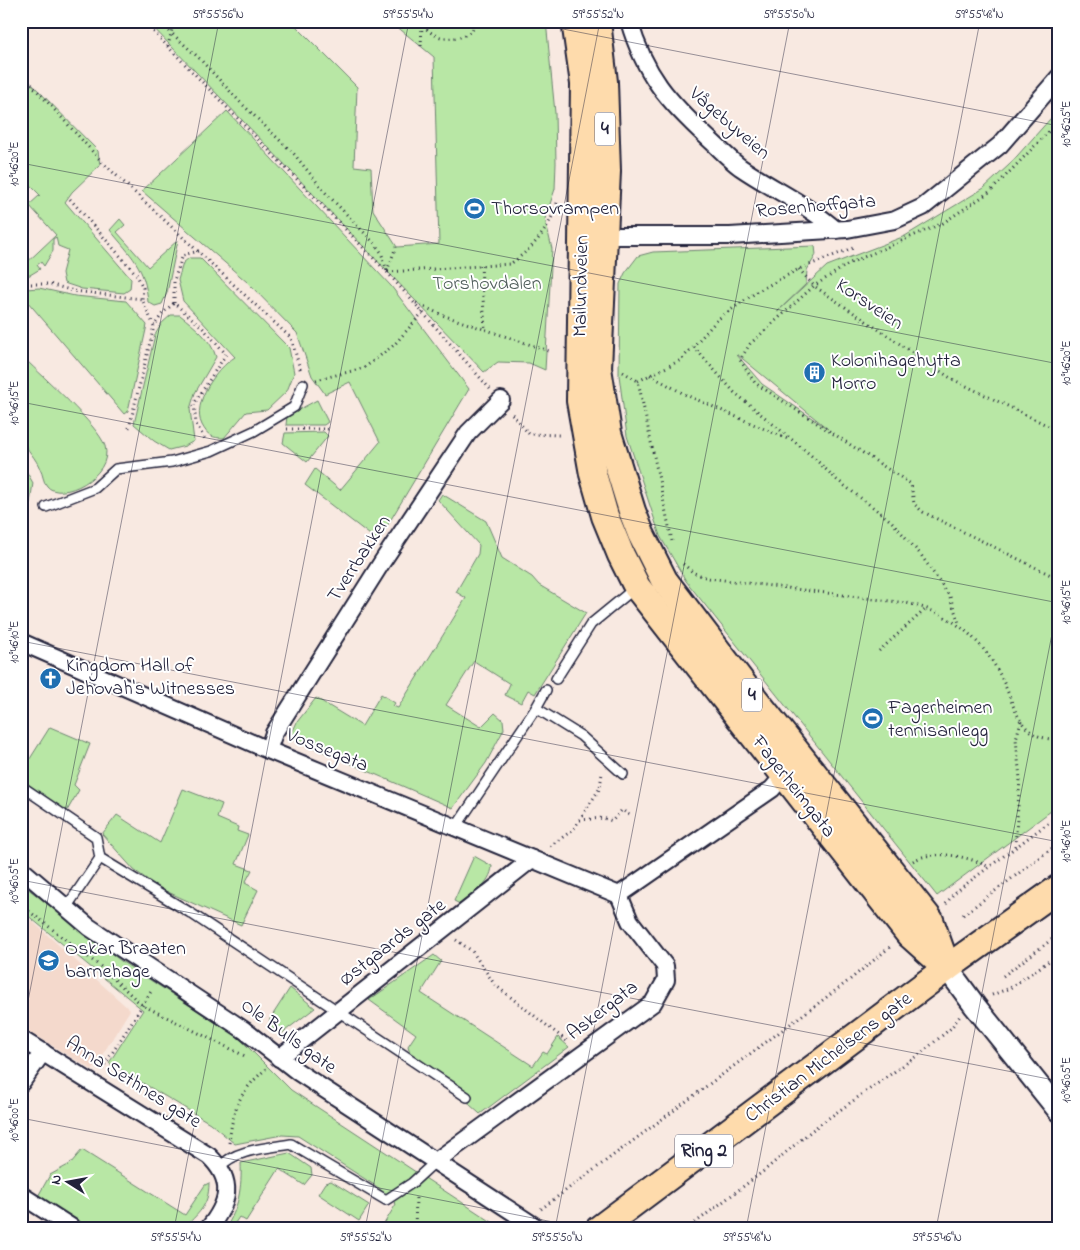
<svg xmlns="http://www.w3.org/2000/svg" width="1080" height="1250" font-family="'Indie Flower',sans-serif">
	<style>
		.built { fill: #f4d9cc }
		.green { fill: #b8e7a5; stroke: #6d8470; fill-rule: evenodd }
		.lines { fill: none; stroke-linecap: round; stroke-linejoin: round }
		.service-casing { stroke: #22223b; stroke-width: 12 }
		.minor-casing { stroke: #22223b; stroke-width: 20 }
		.tertiary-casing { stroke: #22223b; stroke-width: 25 }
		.primary-casing { stroke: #22223b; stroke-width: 30 }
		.path { stroke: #22223b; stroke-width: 3; stroke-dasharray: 1 4; stroke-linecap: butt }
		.service { stroke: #fff; stroke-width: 9 }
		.minor { stroke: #fff; stroke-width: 16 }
		.tertiary { stroke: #fff; stroke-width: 21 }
		.primary { stroke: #fedbac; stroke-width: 26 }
		.ticks { fill: none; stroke: #22223b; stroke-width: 1; stroke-opacity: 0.45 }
		.labels { text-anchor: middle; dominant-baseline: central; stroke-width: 4; stroke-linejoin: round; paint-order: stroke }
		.shield { fill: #fff; stroke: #646476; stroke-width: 1 }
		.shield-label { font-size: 19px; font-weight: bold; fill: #22223b }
		.street-label { font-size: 20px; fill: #22223b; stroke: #fff }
		.poi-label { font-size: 20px; fill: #22223b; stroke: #fff; text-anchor: start }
		.park-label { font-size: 20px; fill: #4f5d5b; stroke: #fff }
		.neatline { fill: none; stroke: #22223b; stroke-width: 2 }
		.ticks-label { font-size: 12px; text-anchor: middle; fill: #22223b }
	</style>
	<rect width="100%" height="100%" fill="#f8e9e1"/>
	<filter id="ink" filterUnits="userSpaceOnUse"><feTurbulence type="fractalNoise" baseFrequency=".02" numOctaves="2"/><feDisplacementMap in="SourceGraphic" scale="10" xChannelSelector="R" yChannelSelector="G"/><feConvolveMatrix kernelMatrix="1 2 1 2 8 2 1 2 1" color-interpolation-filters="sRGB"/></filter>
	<g filter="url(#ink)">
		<!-- built -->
		<path class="built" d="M21,911L130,1010L93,1070L21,1027Z"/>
		<!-- green -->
		<g class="green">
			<path d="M147,21H291L357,87L354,166L371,168L373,210L397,247L439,244L434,57L390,21H546L555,113L556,163L555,189L545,219L552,249L545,370L529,363L498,362L484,372Z"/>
			<path d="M21,73L98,151L100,165L72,192L65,202L131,279L130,289L124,293L82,289L64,283L62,273L68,250L58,246L56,237L53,239V251L44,266L41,262L37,265L40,269L30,275L21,277V268L56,235L29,205L40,195L21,176Z"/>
			<path d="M1059,109V805L937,896L686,581L660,536L627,436L619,375L620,284L625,273L638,256L653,252L815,246L816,255L807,270L806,284L777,312L827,266L905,236L984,188L1009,165ZM737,355H738L828,429L762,384Z"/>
			<path d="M227,111L391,286L469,389L378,541L305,485L315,469L340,490L380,442L350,382L325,394L312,376L297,333L247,282L142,191Z"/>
			<path d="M120,219L125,225L117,232L148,267L178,240L167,293L162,304L155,306L148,302C145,266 131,256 110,230Z"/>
			<path d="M189,258H200L289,348L294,373L287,391L267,410L246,412L224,438C212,438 208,436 202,425C191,403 217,368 235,357L183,301L178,280L183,263Z"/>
			<path d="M39,288L75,296L126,301L147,325L128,411L124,414L21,294L26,289Z"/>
			<path d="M171,315H180C195,327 211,339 216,357L195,393L190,409L194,441L185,446L169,450L154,441L134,424L155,335L162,323Z"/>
			<path d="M25,359C43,377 98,425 105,446C114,476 60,503 47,486C43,482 43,474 40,469C36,458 27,450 22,440C18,432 21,377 21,364Z"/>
			<path d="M317,400L328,422L324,425H286L287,416Z"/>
			<path d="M324,432L328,436L307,462L283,443L285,433Z"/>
			<path d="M21,462L33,483L30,503L21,510Z"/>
			<path d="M442,494L486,521L502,558L532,577L539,585L586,613L535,694L528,690L521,703L505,695L510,684L474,661L446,705L481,727L495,713L503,720L504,729L486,763L453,808L294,739L292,733L297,722L316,698L362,726L381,694L395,703L393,706L398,708L466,598L456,592L478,554L479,545L438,500Z"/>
			<path d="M50,727L90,744L74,785L79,790L67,811L21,782V773Z"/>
			<path d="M183,789L222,804L217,818L238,827L237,831L248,835L236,864L252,870L245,883L258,890L241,925L159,888L134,870L102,834L117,815L160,843Z"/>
			<path d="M474,856L492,866C491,884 472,894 460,904L454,901Z"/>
			<path d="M22,884L121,961L238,1037L291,1090L501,1228L381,1229L396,1204L379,1188L298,1136L282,1135L235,1144L210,1123L109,1063L143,1010L21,910Z"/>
			<path d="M434,955L441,961L421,993L533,1066L543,1052L547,1054L558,1037L569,1047L480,1114L469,1104L472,1095L411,1056L408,1046L416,1034L369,1000Z"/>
			<path d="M290,988L315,1008L281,1034L269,1026L270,1019Z"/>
			<path d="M82,1150L185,1215L205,1185L209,1183C209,1207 198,1213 183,1229H86L37,1198L50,1175L70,1164Z"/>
			<path d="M289,1153L311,1168L312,1175L304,1185L279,1169L246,1221L239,1217L231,1229H225C239,1208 242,1187 241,1163Z"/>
			<path d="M331,1181L369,1205L359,1221L318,1194L325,1183Z"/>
		</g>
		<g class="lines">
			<defs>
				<g id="service">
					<path d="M46,507L95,488L116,469L172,462L211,451L254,431L294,407L303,384"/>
					<path d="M556,679L591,624L635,588"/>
					<path d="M536,708L581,736L623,774"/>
					<path d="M21,786L96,837L100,858L189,912L467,1097"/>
					<path d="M456,827L536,708L546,690"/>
					<path d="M66,908L100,858"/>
					<path d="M220,1167C235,1149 269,1148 291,1144L386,1200L412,1183L436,1161"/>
				</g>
				<g id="minor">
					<path d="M629,21C645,76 668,101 709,139C719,148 729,159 740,167C772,189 807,204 836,230"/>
					<path d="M594,236H730L847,229L895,220L923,207L1000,145L1059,77"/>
					<path d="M21,642L268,750L619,895"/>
					<path d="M268,750L274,733L382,562L468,433L501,400"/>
					<path d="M21,869L89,927L244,1030L298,1072L539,1229"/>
					<path d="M21,1039L209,1156C235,1181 229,1203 208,1229"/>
					<path d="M279,1058L532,859"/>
					<path d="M21,1083L43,1052"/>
					<path d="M436,1161L653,1003L666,980L665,966L630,921L619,895L772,789L784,775"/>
					<path d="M21,1195L74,1229"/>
				</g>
				<path id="tertiary" d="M947,968L975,1006L1059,1111"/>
				<g id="primary">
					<path d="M575,21L584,84L580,401L593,474L605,516L621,555L637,587L909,934L947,968"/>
					<path d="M597,21L604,82L607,171L598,368L608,433L632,511L641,534L664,580L746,688L930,920L946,965"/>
					<path d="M599,1229L947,968L1059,888"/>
				</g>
			</defs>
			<!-- service casing -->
			<use href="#service" class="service-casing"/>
			<!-- minor casing -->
			<use href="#minor" class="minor-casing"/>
			<!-- tertiary casing -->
			<use href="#tertiary" class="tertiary-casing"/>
			<!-- primary casing -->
			<use href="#primary" class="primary-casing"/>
			<!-- path -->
			<g class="path">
				<path d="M143,21L387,272L490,389"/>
				<path d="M158,21L198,57L240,102L294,154L325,192L375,244L381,252L387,271"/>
				<path d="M421,21C431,43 468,45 478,21"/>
				<path d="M168,46L174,21"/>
				<path d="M421,46L422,25"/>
				<path d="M21,73L102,162L291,338L301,372"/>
				<path d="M1059,121L991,191L943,223L850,263L814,286L750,344L740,360L755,383L911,484L914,504L923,512L1059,579"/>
				<path d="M70,199L137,275L143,288L142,299L154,326L163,313L174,303L202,327L226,354L194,404L196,424L205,439"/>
				<path d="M481,266L485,329"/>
				<path d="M799,269L814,286L952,379L1059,431"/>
				<path d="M387,271L396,247"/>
				<path d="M388,272L510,264C534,248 551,227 558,199"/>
				<path d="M21,284H49L74,291L142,299"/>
				<path d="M174,303V280L183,255L199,251"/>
				<path d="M416,303L442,315L552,352"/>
				<path d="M21,317V319"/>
				<path d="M694,347L734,392L813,457L837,480L891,521L921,555L950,597L959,623"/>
				<path d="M623,372L638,381L672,541"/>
				<path d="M650,375L686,395L790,440"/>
				<path d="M316,380L364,368L394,345L423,312"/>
				<path d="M638,381L681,360L718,319L758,291L799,269L853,248"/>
				<path d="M512,414L529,434L560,435"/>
				<path d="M129,428L154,326"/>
				<path d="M287,429H331"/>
				<path d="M683,564L694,573L708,578L906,603C950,612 984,639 1003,681C1011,697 1015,719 1030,731C1038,738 1049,739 1059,740"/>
				<path d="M879,651L927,608"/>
				<path d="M580,820L603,818L612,821L622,810L632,817"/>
				<path d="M550,846L573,830L600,788L602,773"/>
				<path d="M1015,846L1020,779L1016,739L1021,721"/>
				<path d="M913,861C933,849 969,856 989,867"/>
				<path d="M946,904L954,893L1059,815"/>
				<path d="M21,905L101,967L142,1005L247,1057"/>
				<path d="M963,915L1059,843"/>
				<path d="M456,940L472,951L495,985L568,1042"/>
				<path d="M1003,976L1059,934"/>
				<path d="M992,995L1010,988L1059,954"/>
				<path d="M102,1069L152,990"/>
				<path d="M229,1143C233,1108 239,1092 266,1069"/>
				<path d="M541,1209L847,982L890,947"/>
				<path d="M415,1229L416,1197"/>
				<path d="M687,1229L765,1170L816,1127L925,1050L951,1028L960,1016"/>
			</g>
			<!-- service -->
			<use href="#service" class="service"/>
			<!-- minor -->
			<use href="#minor" class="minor"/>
			<!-- tertiary -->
			<use href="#tertiary" class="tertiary"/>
			<!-- primary -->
			<use href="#primary" class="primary"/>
		</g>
	</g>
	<!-- ticks -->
	<path class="ticks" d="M522,21L1059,126M21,58L28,21M21,163L1059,364M21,402L1059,603M21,641L1059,842M21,880L1059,1081M21,1037L219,21M21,1118L589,1229M174,1229L409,21M365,1229L600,21M555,1229L790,21M746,1229L980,21M936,1229L1059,598"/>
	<!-- icons -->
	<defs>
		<symbol id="stadium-disc" viewBox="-11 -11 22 22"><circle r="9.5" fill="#1f6fb2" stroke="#fff"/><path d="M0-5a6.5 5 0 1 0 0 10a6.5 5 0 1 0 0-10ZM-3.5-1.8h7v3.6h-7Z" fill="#fff"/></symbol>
		<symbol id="building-disc" viewBox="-11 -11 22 22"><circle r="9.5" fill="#1f6fb2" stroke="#fff"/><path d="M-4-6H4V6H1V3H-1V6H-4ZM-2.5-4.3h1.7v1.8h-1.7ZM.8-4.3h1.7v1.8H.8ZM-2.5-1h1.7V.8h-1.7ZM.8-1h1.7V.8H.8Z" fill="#fff"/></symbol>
		<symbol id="church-disc" viewBox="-11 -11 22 22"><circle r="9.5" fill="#1f6fb2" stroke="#fff"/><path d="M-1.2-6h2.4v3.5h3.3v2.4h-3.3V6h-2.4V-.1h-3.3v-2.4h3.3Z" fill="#fff"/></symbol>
		<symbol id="school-disc" viewBox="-11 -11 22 22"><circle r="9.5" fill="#1f6fb2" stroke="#fff"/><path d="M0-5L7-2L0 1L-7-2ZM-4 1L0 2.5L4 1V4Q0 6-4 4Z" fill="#fff"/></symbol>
	</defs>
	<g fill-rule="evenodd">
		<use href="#stadium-disc" x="462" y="196" width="25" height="25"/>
		<use href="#building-disc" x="802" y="360" width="25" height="25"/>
		<use href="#church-disc" x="38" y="666" width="25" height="25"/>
		<use href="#stadium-disc" x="860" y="706" width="25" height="25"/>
		<use href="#school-disc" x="36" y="948" width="25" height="25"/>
	</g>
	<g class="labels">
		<!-- shield labels -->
		<g class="shield">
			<rect x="595" y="112.5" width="20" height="33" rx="4"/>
			<rect x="742" y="678.5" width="20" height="33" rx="4"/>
			<rect x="675" y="1134.5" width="58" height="33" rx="4"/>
		</g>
		<g class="shield-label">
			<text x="605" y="129">4</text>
			<text x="752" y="695">4</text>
			<text x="704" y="1151">Ring 2</text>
		</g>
		<!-- street labels -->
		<g class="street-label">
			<text transform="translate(729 124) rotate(41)">Vågebyveien</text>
			<text transform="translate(816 207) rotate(-5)">Rosenhoffgata</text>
			<text transform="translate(582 286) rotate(-89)">Mailundveien</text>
			<text transform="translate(869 305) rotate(34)">Korsveien</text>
			<text transform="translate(360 559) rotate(-57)">Tverrbakken</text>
			<text transform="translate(327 751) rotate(22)">Vossegata</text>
			<text transform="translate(793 787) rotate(52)">Fagerheimgata</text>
			<text transform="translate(393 943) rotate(-38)">Østgaards gate</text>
			<text transform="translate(603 1011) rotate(-38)">Askergata</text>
			<text transform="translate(288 1037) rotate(36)">Ole Bulls gate</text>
			<text transform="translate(829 1058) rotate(-37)">Christian Michelsens gate</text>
			<text transform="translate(133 1083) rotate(32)">Anna Sethnes gate</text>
		</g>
		<!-- poi labels -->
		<g class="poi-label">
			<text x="491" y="209">Thorsovrampen</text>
			<text x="831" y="361">Kolonihagehytta<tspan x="831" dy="23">Morro</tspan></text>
			<text x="66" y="666">Kingdom Hall of<tspan x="66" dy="23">Jehovah's Witnesses</tspan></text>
			<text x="888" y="708">Fagerheimen<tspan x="888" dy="23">tennisanlegg</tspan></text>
			<text x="65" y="949">Oskar Braaten<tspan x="65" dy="23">barnehage</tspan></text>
		</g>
		<!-- park labels -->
		<g class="park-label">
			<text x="487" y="284">Torshovdalen</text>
		</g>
	</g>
	<!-- margin -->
	<rect width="1080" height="1250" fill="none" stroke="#fff" stroke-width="55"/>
	<!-- north arrow -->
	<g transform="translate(68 1182) rotate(281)" stroke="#ffffff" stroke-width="4" paint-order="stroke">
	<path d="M0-4L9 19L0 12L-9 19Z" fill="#22223b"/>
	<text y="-8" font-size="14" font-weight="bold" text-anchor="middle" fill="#22223b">N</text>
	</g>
	<rect x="28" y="28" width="1024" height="1194" class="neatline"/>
	<g class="ticks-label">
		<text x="218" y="18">59°55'56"N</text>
		<text x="408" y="18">59°55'54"N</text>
		<text x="598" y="18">59°55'52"N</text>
		<text x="789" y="18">59°55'50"N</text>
		<text x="979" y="18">59°55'48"N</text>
		<text transform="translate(1066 124) rotate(-90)" y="4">10°46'25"E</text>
		<text transform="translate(14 164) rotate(-90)" y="4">10°46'20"E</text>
		<text transform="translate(1066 363) rotate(-90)" y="4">10°46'20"E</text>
		<text transform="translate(14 403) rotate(-90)" y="4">10°46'15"E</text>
		<text transform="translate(1066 602) rotate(-90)" y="4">10°46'15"E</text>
		<text transform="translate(14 642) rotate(-90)" y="4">10°46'10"E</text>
		<text transform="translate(1066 841) rotate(-90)" y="4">10°46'10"E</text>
		<text transform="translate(14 881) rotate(-90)" y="4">10°46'05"E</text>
		<text transform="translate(1066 1080) rotate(-90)" y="4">10°46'05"E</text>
		<text transform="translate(14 1120) rotate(-90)" y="4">10°46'00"E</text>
		<text x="176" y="1241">59°55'54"N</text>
		<text x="366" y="1241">59°55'52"N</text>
		<text x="557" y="1241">59°55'50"N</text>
		<text x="747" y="1241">59°55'48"N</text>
		<text x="937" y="1241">59°55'46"N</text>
	</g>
</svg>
